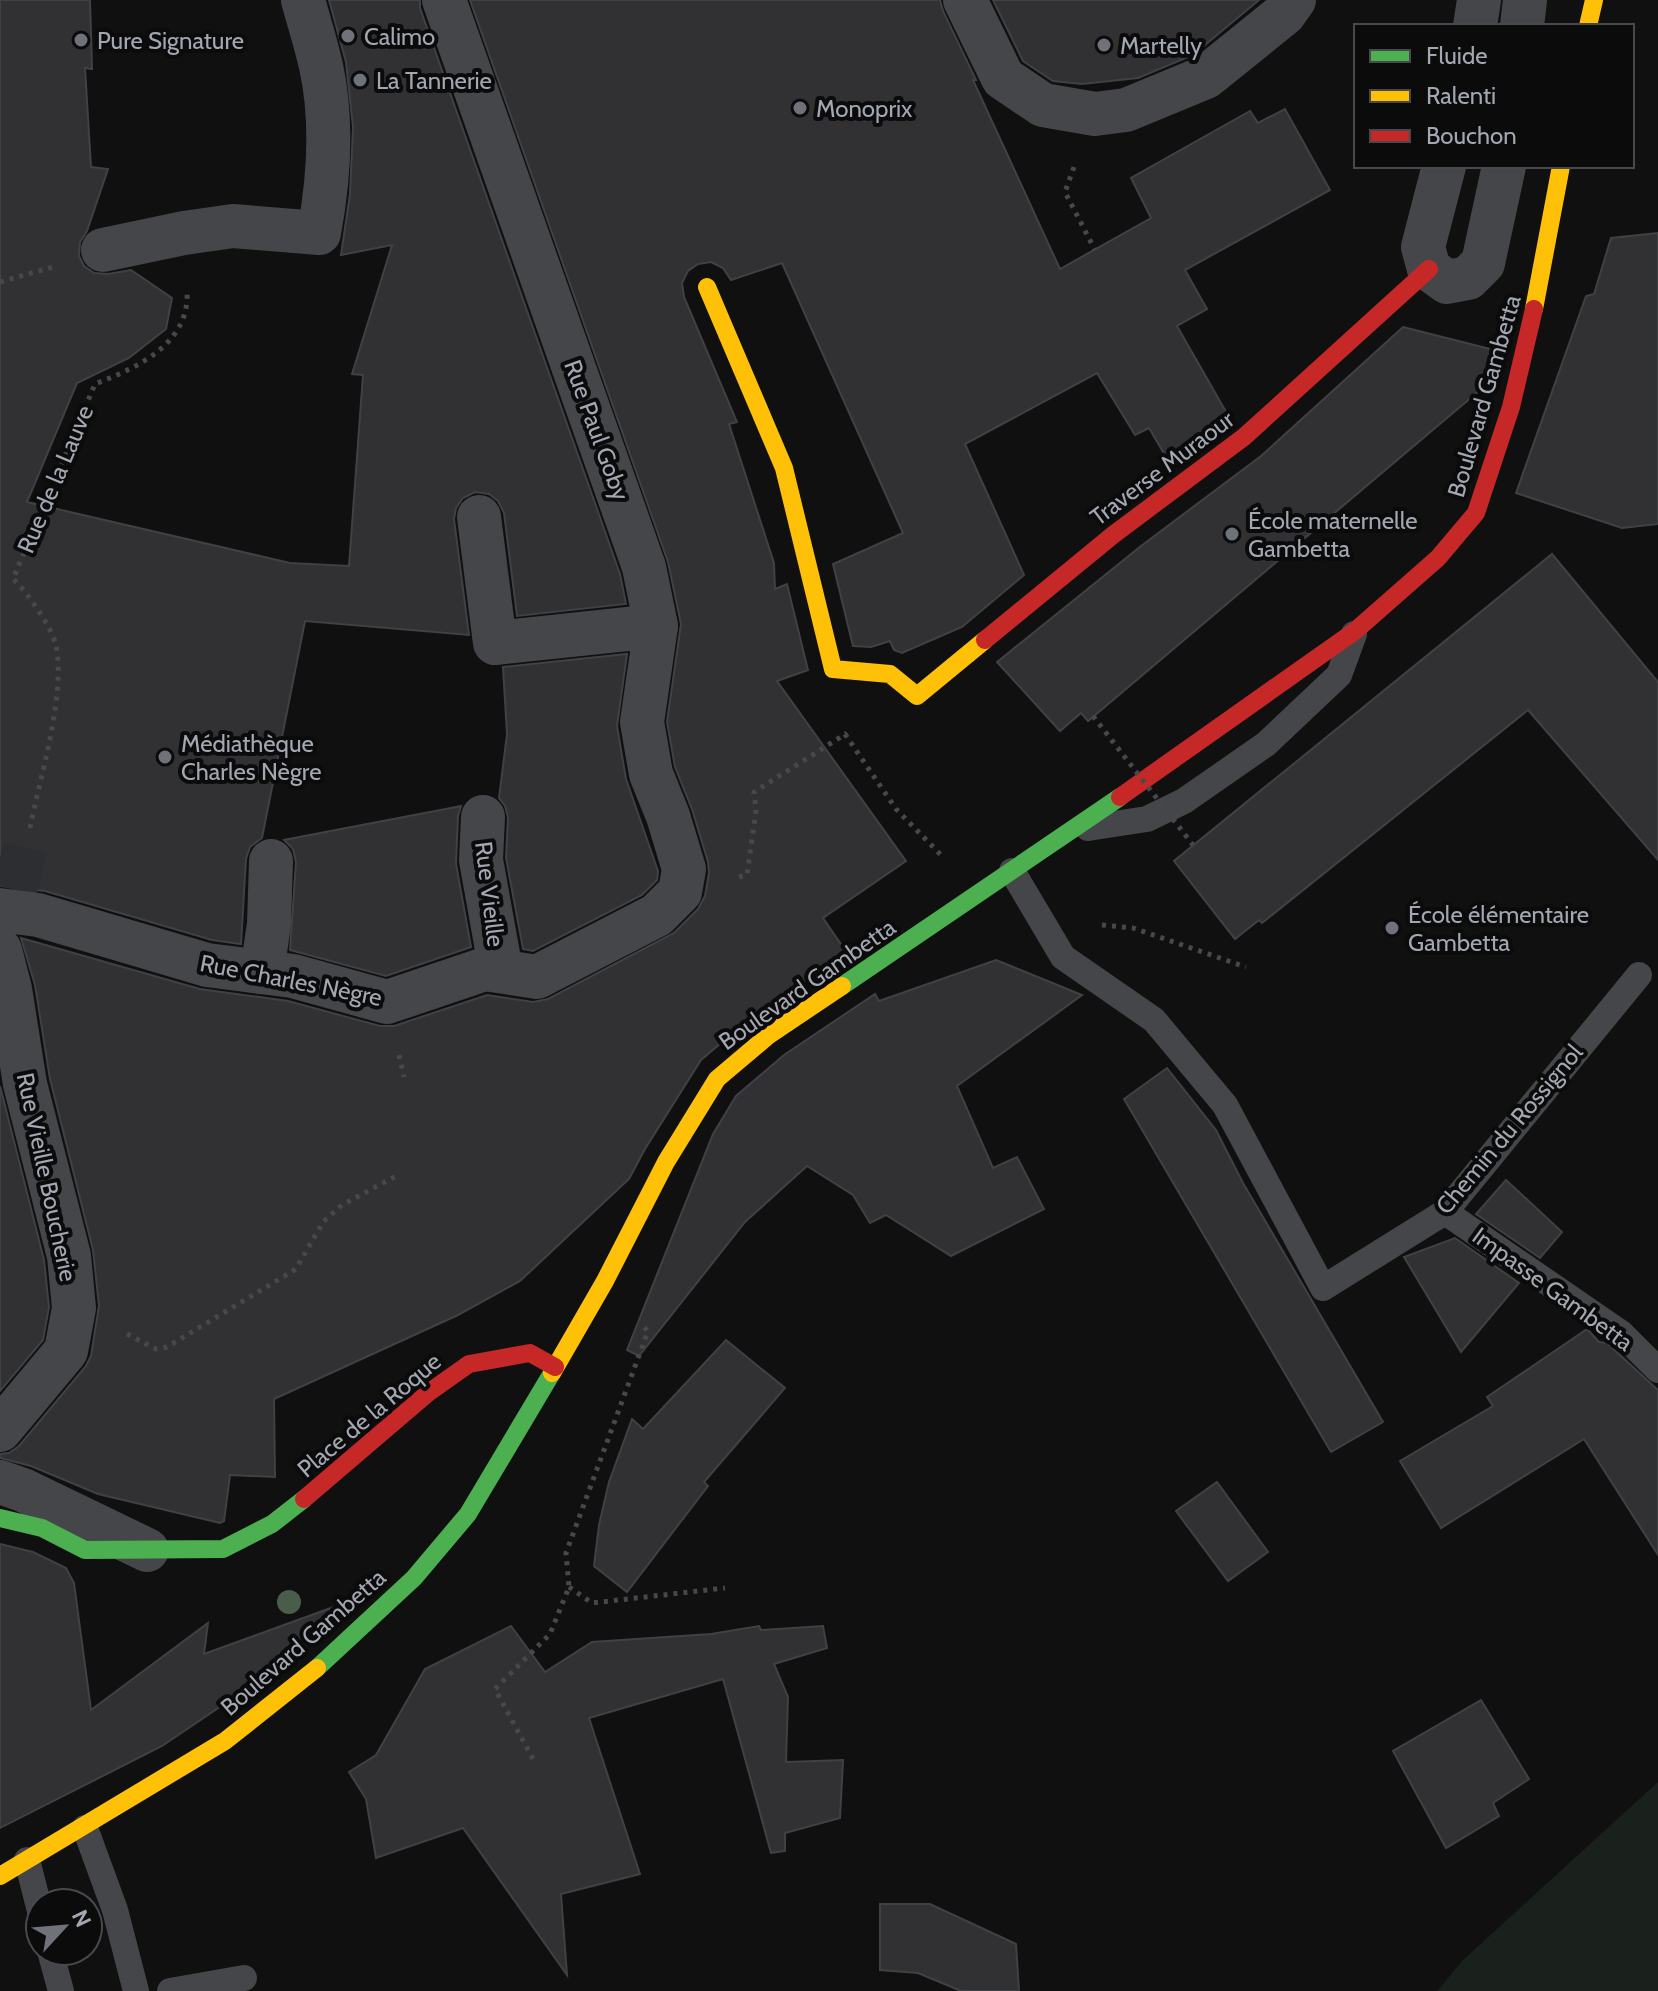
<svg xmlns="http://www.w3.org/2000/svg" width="1658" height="1991" font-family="Cabin,sans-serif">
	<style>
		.green { fill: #1a201b }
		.building { fill: #313133; stroke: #404144; stroke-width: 2 }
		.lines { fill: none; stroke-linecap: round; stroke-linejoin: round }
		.street-tunnel { stroke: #2d2e31; stroke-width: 44; stroke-dasharray: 44 22; stroke-linecap: butt }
		.path { stroke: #46484b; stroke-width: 5; stroke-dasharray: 4 6; stroke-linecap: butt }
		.lane { stroke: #454649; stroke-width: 26 }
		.street { stroke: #454649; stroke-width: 44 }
		.fast { stroke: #4caf50; stroke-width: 18 }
		.slow { stroke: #ffc107; stroke-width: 18 }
		.jam { stroke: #c62828; stroke-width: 18 }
		.path-bridge { stroke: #46484b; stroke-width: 5; stroke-dasharray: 4 6; stroke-linecap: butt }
		.tree { fill: #4a5c4a }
		.poi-dot { fill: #6f7279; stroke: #0b0b0c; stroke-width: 3 }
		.labels { text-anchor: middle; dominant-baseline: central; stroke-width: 8; stroke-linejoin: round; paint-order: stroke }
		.poi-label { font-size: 24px; fill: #a2a7b1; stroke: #0b0b0c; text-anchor: start }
		.street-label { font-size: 24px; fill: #a2a7b1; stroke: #0b0b0c }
	</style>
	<rect width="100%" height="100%" fill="#101011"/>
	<!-- green -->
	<path class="green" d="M1658,1782V1991H1437L1463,1960Z"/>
	<!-- building -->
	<g class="building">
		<path d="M0,0H90L92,69L85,68L91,167L108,169L87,231L80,242L79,256L84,266L94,273L108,274L131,270L172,298L166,329L129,358L77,383L27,502L290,563L349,566L363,375L352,374L392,245L341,255L350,194L353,127L346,62L329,0H420V8L620,574L626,604L517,616L504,513L498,501L489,494L475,492L463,498L456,508L454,519L469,635L305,621L262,838L250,847L246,859L241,944L212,940L45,891L0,886Z"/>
		<path d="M470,0H940L943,11L976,80H973L1060,269L1151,218L1131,178L1250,111L1258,123L1285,109L1330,190L1185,270L1207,309L1177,326L1229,417L1169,462L1149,428L1135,435L1097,373L965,444L1024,575L962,627L902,653L894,650L890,641L871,647L853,646L833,564L903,533L782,263L731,280L723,268L711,262L698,264L688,271L682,283L684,297L737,422L729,424L774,563L775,589L787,584L808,670L777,681L906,861L823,918L847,953L755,1014L701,1060L645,1149L629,1179L520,1281L458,1315L274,1399L275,1477L230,1475L224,1521L220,1523L98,1494L31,1466L0,1458V1454L9,1453L19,1446L86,1366L91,1356L99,1306L93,1250L50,1079L35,985L21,938L200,989L288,1001L380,1026H394L487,995L533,1002L548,999L674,933L698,909L705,896L709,873L708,862L692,809L675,767L667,722L681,624L668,562Z"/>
		<path d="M993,0H1259L1193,55L1138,78L1082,84L1053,81L1023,61Z"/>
		<path d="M1658,233V524L1622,528L1516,493L1586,296L1594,294L1611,238Z"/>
		<path d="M1403,327L1498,351L1492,380L1088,721L1081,713L1060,731L997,662L1141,546L1261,456Z"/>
		<path d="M1552,554L1658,682V860L1528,710L1262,923L1259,920L1235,939L1174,861Z"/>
		<path d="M627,654L617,726L626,779L658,871L657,880L642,895L533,951L523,949L506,858L508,817L505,806L499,798L507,734L503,667Z"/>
		<path d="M461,806L458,816L456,864L471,947L386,976L290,950L296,862L293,849L284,840Z"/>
		<path d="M996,960L1082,995L957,1086L993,1168L1017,1157L1044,1209L951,1256L886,1215L870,1223L853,1195L807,1166L745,1222L639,1356L627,1350L713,1134L736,1096L784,1055L875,994L879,1001Z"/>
		<path d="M1167,1068L1216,1130L1243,1183L1383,1422L1331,1452L1124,1099Z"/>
		<path d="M0,1086L44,1260L49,1307L43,1340L0,1391Z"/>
		<path d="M1506,1180L1562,1232L1540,1258L1476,1214Z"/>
		<path d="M1455,1238L1519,1283L1461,1352L1404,1257Z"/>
		<path d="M1587,1329L1599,1342L1607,1343L1658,1390V1555L1584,1439L1441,1528L1400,1461L1493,1406L1487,1397Z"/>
		<path d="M726,1340L785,1388L704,1482L708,1486L627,1592L594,1566L599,1525L609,1482L632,1419L643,1429Z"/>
		<path d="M1217,1482L1268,1552L1228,1581L1176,1511Z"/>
		<path d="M0,1544L33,1552L66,1568L74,1583L91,1710L208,1623L204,1654L339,1605L342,1611L312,1640L267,1675L162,1746L0,1828Z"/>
		<path d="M511,1626L545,1672L592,1642L711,1634L759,1626L761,1630L823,1626L827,1648L774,1664L788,1697L786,1762L843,1760L840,1818L785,1833V1851L771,1853L723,1679L589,1718L640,1874L561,1894L567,1975L463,1828L376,1858L366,1799L349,1772L376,1755L425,1669Z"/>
		<path d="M1481,1700L1529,1779L1493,1803L1499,1816L1446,1848L1393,1751Z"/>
		<path d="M880,1904H930L1016,1944L1019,1991H961L918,1973L880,1970Z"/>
	</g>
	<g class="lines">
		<!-- street-tunnel -->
		<path class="street-tunnel" d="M15,890L30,828"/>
		<!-- path -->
		<g class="path">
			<path d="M1074,167L1065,192L1095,250"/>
			<path d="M0,282L53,267"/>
			<path d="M845,734L896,809L941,855"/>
			<path d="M30,828C40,776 66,696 56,646C53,629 26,590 13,579L95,384C139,367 191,343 187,289"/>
			<path d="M739,877L747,875L756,810L754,792L847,733"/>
			<path d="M1102,925L1133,928L1246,967"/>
			<path d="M399,1055L404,1077"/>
			<path d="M127,1334L156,1349L167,1347L296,1269L323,1222L342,1205L398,1175"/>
			<path d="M569,1587L592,1603L725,1588"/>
			<path d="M533,1759L495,1689L550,1634L569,1587L566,1553L648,1331L642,1325"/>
		</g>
		<!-- lane -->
		<g class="lane">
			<path d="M1088,828L1147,819L1184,801L1266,744L1339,675L1354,634"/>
			<path d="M1012,871L1063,957L1154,1020L1225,1105L1323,1288L1445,1212L1639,975"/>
			<path d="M1445,1212L1621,1333L1658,1370"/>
			<path d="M85,1828L115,1910L136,1991"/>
			<path d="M27,1860L40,1911"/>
			<path d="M50,1951L61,1991"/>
			<path d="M170,1991L244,1978"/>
		</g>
		<!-- street -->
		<g class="street">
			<path d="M965,0L1003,78L1043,105L1095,114L1126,110L1206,77L1284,14L1294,0"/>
			<path d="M1475,26L1479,0"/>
			<path d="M1522,26L1525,0"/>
			<path d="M1444,166L1423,247L1429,269L1447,282L1468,278L1483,263L1504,166"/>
			<path d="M103,250L184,233L233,226L319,233C329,179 333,121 321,66C316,44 309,22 303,0"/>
			<path d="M479,517L495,643L656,626"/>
			<path d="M483,817L481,860L501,971"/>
			<path d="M0,910L38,915L207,965L293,976L387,1002L485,969L537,977L657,915L680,892L684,869L668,816L651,774L642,722L656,626L644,567L444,0"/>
			<path d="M0,950L10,989L25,1084L69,1256L74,1308L66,1351L0,1430"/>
			<path d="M262,972L269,924L271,861"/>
			<path d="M0,1482L23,1490L147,1550"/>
		</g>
		<!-- fast -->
		<g class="fast">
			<path d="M842,986L1120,797"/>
			<path d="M0,1518L42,1528L85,1550L223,1549L272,1524L304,1499"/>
			<path d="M317,1668L414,1578L468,1514L552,1373"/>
		</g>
		<!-- slow -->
		<g class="slow">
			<path d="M1588,26L1594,0"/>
			<path d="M707,287L784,468L833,669L890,674L917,696L985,640"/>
			<path d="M1534,309L1561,166"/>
			<path d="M552,1373L605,1281L666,1162L717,1079L769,1035L842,986"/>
			<path d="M0,1876L225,1741L317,1668"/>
		</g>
		<!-- jam -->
		<g class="jam">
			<path d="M985,640L1113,535L1244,437L1429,269"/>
			<path d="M1120,797L1355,631L1438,558L1476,513L1511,407L1534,309"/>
			<path d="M304,1499L428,1393L469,1364L530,1353L555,1367"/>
		</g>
		<!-- path-bridge -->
		<path class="path-bridge" d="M1093,716L1193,845"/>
	</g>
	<!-- trees -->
	<circle class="tree" cx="289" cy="1602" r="12"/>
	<!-- markers -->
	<g class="poi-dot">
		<circle cx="348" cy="36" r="8"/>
		<circle cx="81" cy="40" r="8"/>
		<circle cx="1104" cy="45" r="8"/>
		<circle cx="360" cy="80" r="8"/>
		<circle cx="800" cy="108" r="8"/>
		<circle cx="1232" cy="534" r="8"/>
		<circle cx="165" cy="757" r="8"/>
		<circle cx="1392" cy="928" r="8"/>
	</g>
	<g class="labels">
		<!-- poi labels -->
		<g class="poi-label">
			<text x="364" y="36">Calimo</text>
			<text x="97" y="40">Pure Signature</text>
			<text x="1120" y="45">Martelly</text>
			<text x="376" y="80">La Tannerie</text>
			<text x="816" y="108">Monoprix</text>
			<text x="1248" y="520">École maternelle<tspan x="1248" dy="28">Gambetta</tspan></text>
			<text x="181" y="743">Médiathèque<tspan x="181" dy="28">Charles Nègre</tspan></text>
			<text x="1408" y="914">École élémentaire<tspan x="1408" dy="28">Gambetta</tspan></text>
		</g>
		<!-- street labels -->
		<g class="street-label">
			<text transform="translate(1484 396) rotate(-74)">Boulevard Gambetta</text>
			<text transform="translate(597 430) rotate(70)">Rue Paul Goby</text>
			<text transform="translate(1162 468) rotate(-37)">Traverse Muraour</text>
			<text transform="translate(55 479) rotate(-67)">Rue de la Lauve</text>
			<text transform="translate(490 894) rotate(83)">Rue Vieille</text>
			<text transform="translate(291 980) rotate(11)">Rue Charles Nègre</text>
			<text transform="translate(807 984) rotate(-35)">Boulevard Gambetta</text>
			<text transform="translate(1509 1129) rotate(-50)">Chemin du Rossignol</text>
			<text transform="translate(47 1177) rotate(78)">Rue Vieille Boucherie</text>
			<text transform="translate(1553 1289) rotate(36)">Impasse Gambetta</text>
			<text transform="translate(369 1415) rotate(-40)">Place de la Roque</text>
			<text transform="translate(303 1642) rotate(-41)">Boulevard Gambetta</text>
		</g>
	</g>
	<!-- legend -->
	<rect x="1354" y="24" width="280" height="144" fill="#0b0b0c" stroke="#47494e" stroke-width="2"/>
	<rect x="1370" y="50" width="40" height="12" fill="#4caf50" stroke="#47494e" stroke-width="2"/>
	<text x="1426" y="64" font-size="24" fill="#a2a7b1">Fluide</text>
	<rect x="1370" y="90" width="40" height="12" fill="#ffc107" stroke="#47494e" stroke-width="2"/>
	<text x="1426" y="104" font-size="24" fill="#a2a7b1">Ralenti</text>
	<rect x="1370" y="130" width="40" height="12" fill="#c62828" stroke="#47494e" stroke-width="2"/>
	<text x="1426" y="144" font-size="24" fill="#a2a7b1">Bouchon</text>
	<!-- north arrow -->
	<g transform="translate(64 1927) rotate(64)"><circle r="38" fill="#0b0b0c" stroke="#47494e" stroke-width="2"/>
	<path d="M0-6L14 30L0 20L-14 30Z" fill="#6f7279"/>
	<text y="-12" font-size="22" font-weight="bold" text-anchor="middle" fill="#a2a7b1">N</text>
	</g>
</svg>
